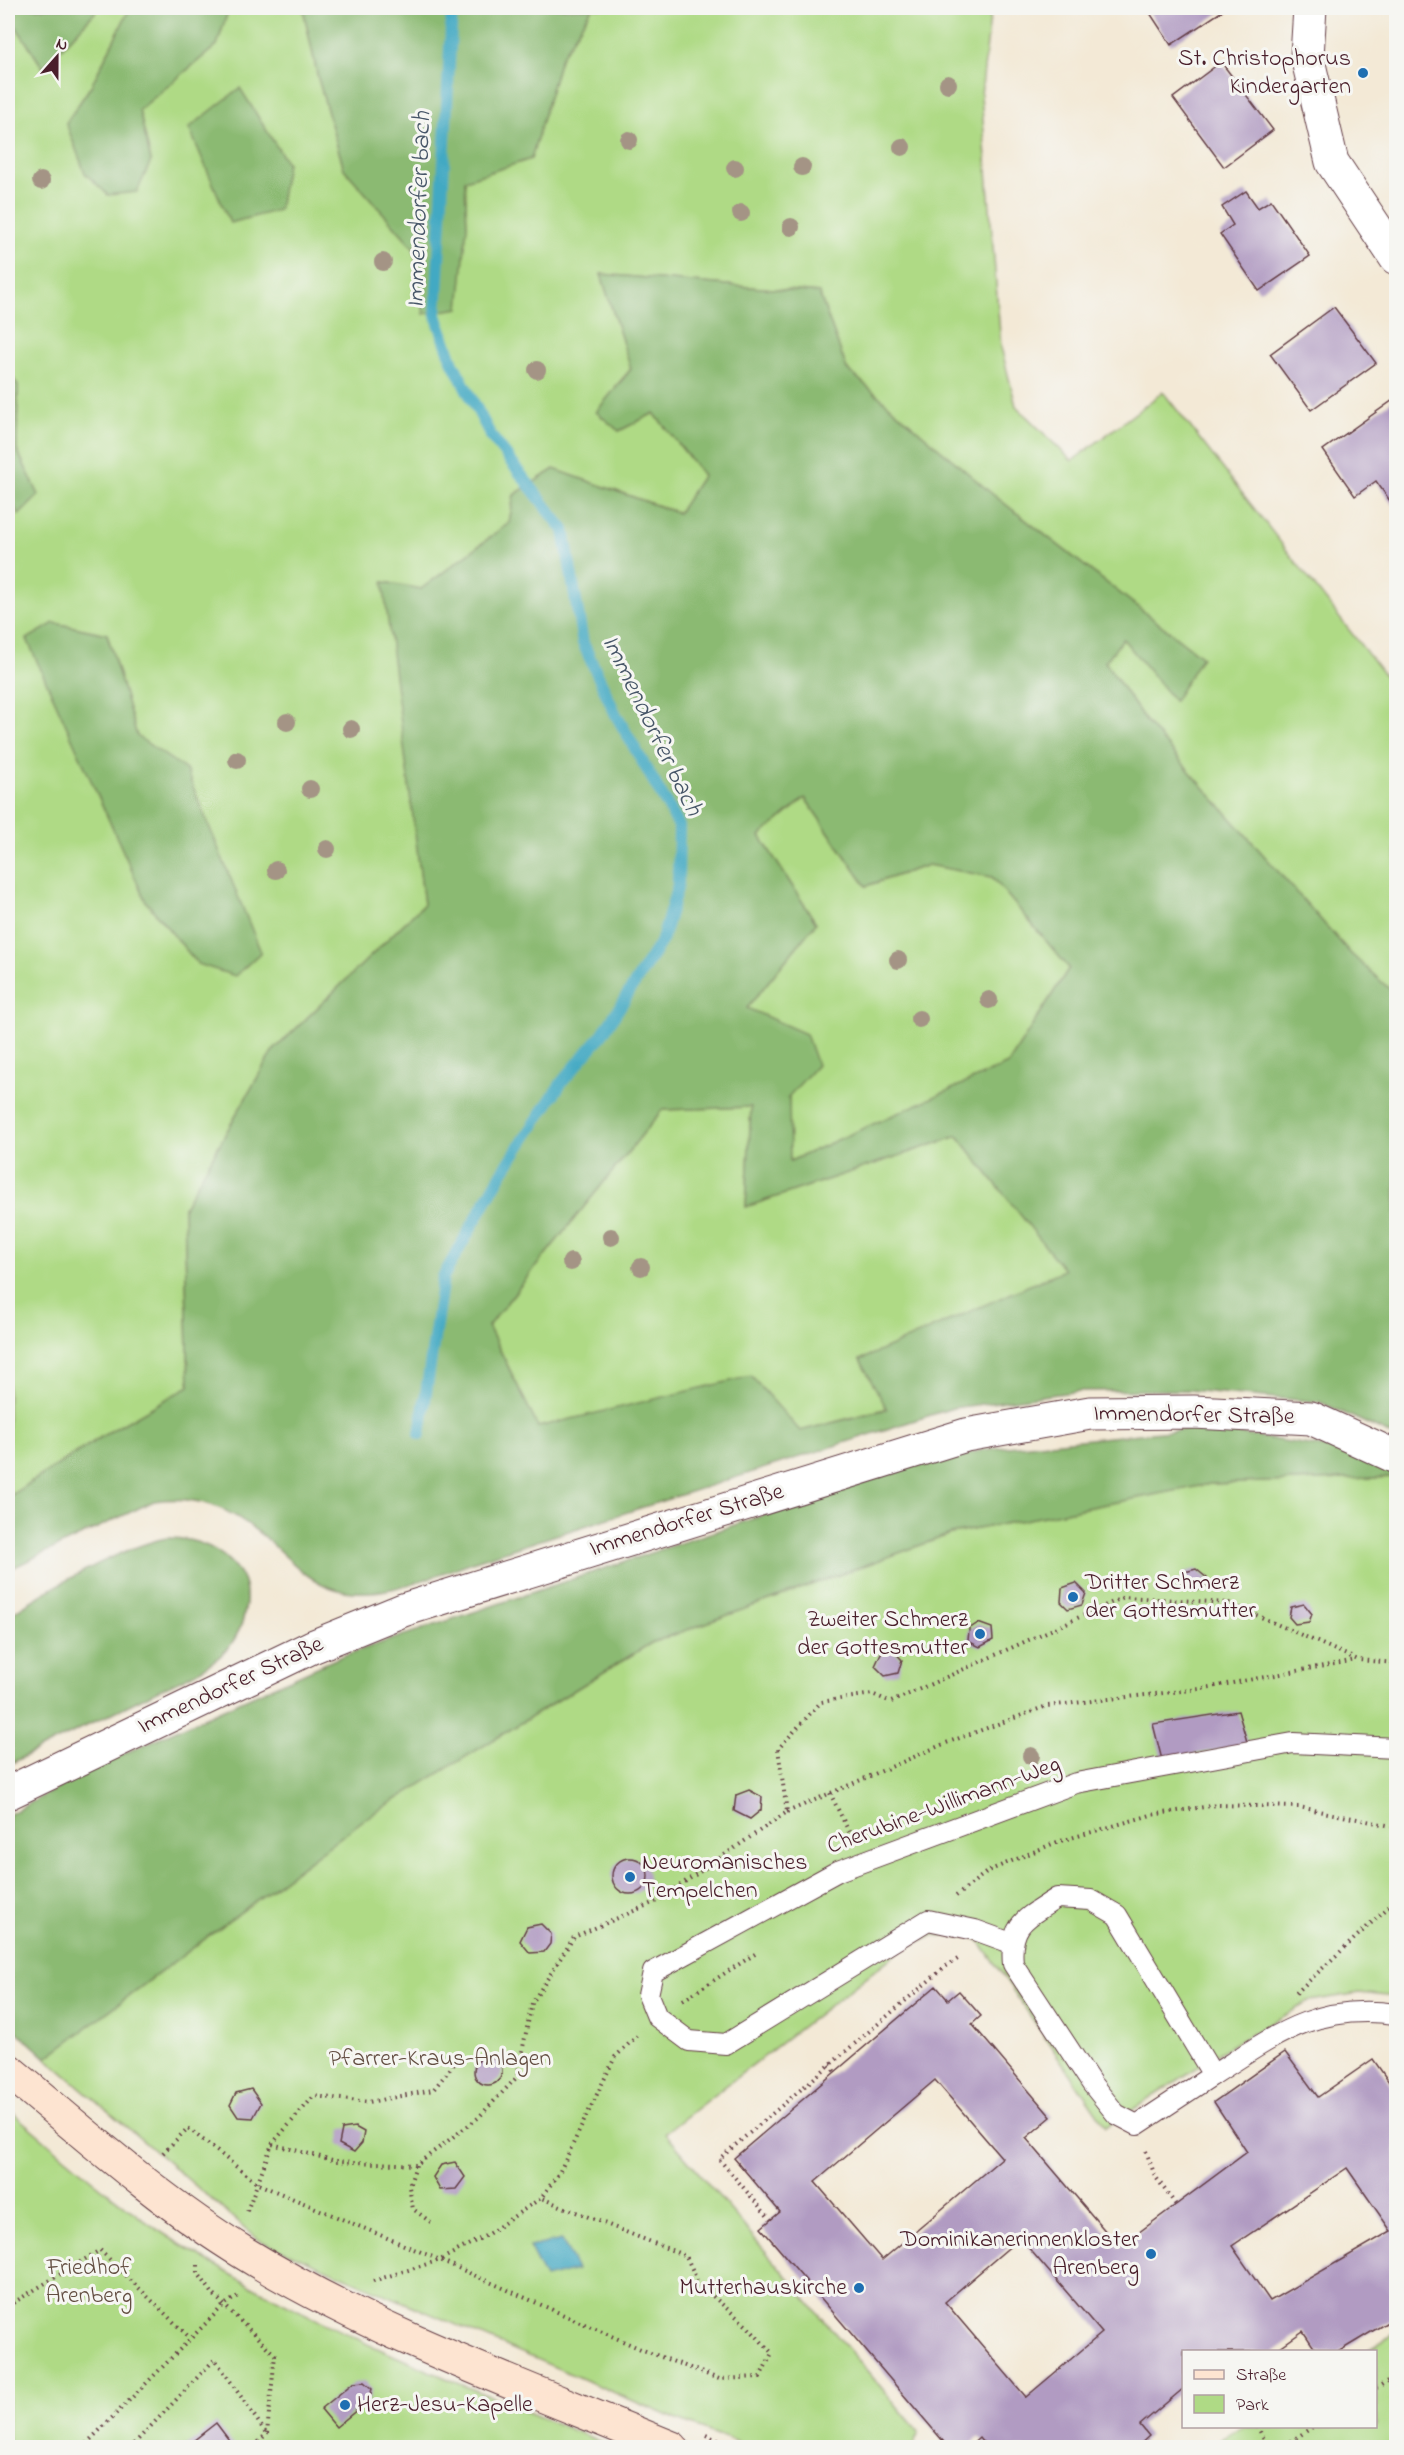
<svg xmlns="http://www.w3.org/2000/svg" width="1404" height="2455" font-family="'Indie Flower',sans-serif">
	<style>
		.green { fill: #afda85; stroke: #7c7c58; stroke-width: 1.5; fill-rule: evenodd }
		.forest { fill: #8bba72; stroke: #6a6c4e; stroke-width: 1.5; fill-rule: evenodd }
		.water { fill: #43a9c3; stroke: #466477; stroke-width: 1.5 }
		.lines { fill: none; stroke-linecap: round; stroke-linejoin: round }
		.stream { stroke: #43a9c3; stroke-width: 12 }
		.building { fill: #b19bc2; fill-rule: evenodd }
		.service-casing { stroke: #633d45; stroke-width: 22 }
		.minor-casing { stroke: #633d45; stroke-width: 35 }
		.tertiary-casing { stroke: #633d45; stroke-width: 35 }
		.secondary-casing { stroke: #633d45; stroke-width: 35 }
		.path { stroke: #633d45; stroke-width: 4; stroke-dasharray: 1.5 4.5; stroke-linecap: butt }
		.service { stroke: #fff; stroke-width: 20 }
		.minor { stroke: #fff; stroke-width: 33 }
		.tertiary { stroke: #fff; stroke-width: 33 }
		.secondary { stroke: #fde4d1; stroke-width: 33 }
		.tree { fill: #a49485 }
		.poi-dot { fill: #1f6fb2; stroke: #f6f6f2; stroke-width: 2 }
		.labels { text-anchor: middle; dominant-baseline: central; stroke-width: 6; stroke-linejoin: round; paint-order: stroke }
		.poi-label { font-size: 24px; fill: #4a1f2b; stroke: #f6f6f2; text-anchor: end }
		.street-label { font-size: 24px; fill: #4a1f2b; stroke: #f6f6f2 }
		.park-label { font-size: 24px; fill: #634e42; stroke: #f6f6f2 }
		.water-label { font-size: 26px; font-style: italic; fill: #475668; stroke: #f6f6f2 }
	</style>
	<rect width="100%" height="100%" fill="#f6f6f2"/>
	<filter id="ink" filterUnits="userSpaceOnUse"><feTurbulence type="fractalNoise" baseFrequency=".0167" numOctaves="2"/><feDisplacementMap in="SourceGraphic" scale="12" xChannelSelector="R" yChannelSelector="G"/><feConvolveMatrix kernelMatrix="1 2 1 2 8 2 1 2 1" color-interpolation-filters="sRGB"/></filter>
	<filter id="wash" filterUnits="userSpaceOnUse"><feTurbulence type="fractalNoise" baseFrequency=".008" numOctaves="4" result="noise"/><feDisplacementMap in="SourceGraphic" scale="24" xChannelSelector="R" yChannelSelector="G"/><feGaussianBlur stdDeviation="1.35" result="paint"/><feColorMatrix in="noise" values="0 0 0 0 0 0 0 0 0 0 0 0 0 0 0 0 0 1.4 0 .05"/><feComposite in="paint" operator="in"/></filter>
	<g filter="url(#wash)">
		<rect width="100%" height="100%" fill="#f3e9d6"/>
		<!-- green -->
		<g class="green">
			<path d="M99,8H130L91,86L66,123L151,161L139,110L217,45L229,8H303L318,78L344,169L414,248L424,313L467,226L465,180L531,159L560,59L592,8H991L981,95L1001,347L1016,406L1072,461L1163,392L1396,690V995L1351,954L1147,723L1105,662L1123,638L1202,657L991,493L847,369L819,293L601,274L631,369L615,387L619,431L654,413L703,475L679,513L554,469L514,495L509,523L421,589L384,582L424,904L272,1052L184,1207L189,1387L109,1432L8,1497V495L19,515L39,495L17,450L18,386L8,370V27L14,23L43,68ZM54,623L107,634L137,737L186,770L260,952L236,976Z"/>
			<path d="M805,798L866,886L928,865L992,877L1069,968L1008,1064L789,1162V1096L747,1008L816,923L760,836Z"/>
			<path d="M751,1107L746,1207L958,1136L1065,1270L860,1360L888,1408L800,1431L751,1377L538,1427L488,1326L662,1110Z"/>
			<path d="M1396,1477V1997L1359,1993L1310,2001L1232,2045L1106,2127L978,1939L933,1935L901,1950L665,2133L919,2432L913,2447H751L680,2421L259,2240L46,2058L366,1818L651,1643L951,1534L1210,1484Z"/>
			<path d="M8,2109C62,2154 115,2203 175,2241C313,2328 464,2386 614,2447H8Z"/>
			<path d="M1396,2333V2447H1207L1242,2427L1376,2426V2352L1366,2351Z"/>
		</g>
		<!-- forest -->
		<g class="forest">
			<path d="M8,8H99L43,68L14,23L8,27Z"/>
			<path d="M130,8H229L217,45L139,110L151,161L137,192L108,195L85,173L66,123L91,86Z"/>
			<path d="M303,8H592L560,59L531,159L465,180L467,226L459,308L424,314L414,248L344,169L318,78Z"/>
			<path d="M240,88L287,163L279,210L230,223L189,128Z"/>
			<path d="M601,274L819,293L847,369L991,493L1202,657L1174,701L1123,639L1105,662L1147,723L1351,954L1396,995V1437L1320,1402L1188,1390L1080,1391L953,1408L475,1561C433,1576 377,1603 332,1588C303,1578 286,1555 263,1536C229,1507 198,1495 154,1501L8,1570V1497L109,1432L189,1386L184,1207L272,1052L424,904L383,582L421,589L509,523L514,495L554,469L678,513L703,475L654,413L619,431L596,412L631,369ZM805,798L866,886L928,865L992,877L1069,968L1008,1064L790,1161L789,1096L817,1065L806,1034L747,1008L816,923L760,836ZM751,1107L746,1207L958,1136L1064,1270L860,1360L887,1409L800,1431L751,1376L538,1427L488,1326L662,1110Z"/>
			<path d="M8,370L18,386L17,450L39,495L19,515L8,495Z"/>
			<path d="M54,623L107,634L137,736L186,770L261,952L235,976L198,964L146,902L27,639Z"/>
			<path d="M1201,1428L1335,1449L1396,1474V1477L1210,1484L951,1534L651,1643L366,1818L46,2058L8,2023V1815L112,1759L342,1656L914,1465L988,1449Z"/>
			<path d="M167,1538C196,1538 220,1547 238,1571C254,1592 244,1628 229,1647C210,1670 176,1681 151,1694C103,1718 55,1741 8,1765V1616C48,1589 121,1547 167,1538Z"/>
		</g>
		<!-- water -->
		<path class="water" d="M562,2240L577,2270L545,2278L529,2247Z"/>
		<g class="lines">
			<!-- stream -->
			<path class="stream" d="M420,1434L443,1277L502,1173L562,1082L602,1035L662,940L678,885L679,826L616,715L583,643L564,530L491,436L453,363L436,315L452,8"/>
		</g>
		<g id="blocks">
			<!-- building -->
			<g class="building">
				<path d="M1151,8H1227L1171,45L1148,10Z"/>
				<path d="M1221,62L1273,130L1224,167L1173,98Z"/>
				<path d="M1246,191L1258,208L1271,200L1310,256L1259,291L1220,234L1233,225L1222,207Z"/>
				<path d="M1334,307L1376,363L1311,410L1270,354Z"/>
				<path d="M1396,398V502L1393,505L1376,481L1355,496L1323,450Z"/>
				<path d="M1196,1569L1207,1578L1205,1589L1192,1590L1181,1582L1185,1572Z"/>
				<path d="M1076,1583L1086,1593L1082,1605L1068,1609L1061,1602L1062,1588Z"/>
				<path d="M1304,1604L1312,1614L1309,1622L1295,1624L1289,1617L1291,1607Z"/>
				<path d="M978,1623L992,1628L993,1640L980,1647L968,1641L969,1629Z"/>
				<path d="M894,1651L902,1660L898,1673L885,1676L875,1666L881,1653Z"/>
				<path d="M1238,1711L1248,1745L1162,1760L1153,1724Z"/>
				<path d="M749,1790L762,1797L761,1810L750,1819L734,1811L736,1795Z"/>
				<circle cx="630" cy="1876" r="18"/>
				<path d="M541,1924L551,1934L550,1944L544,1952L530,1953L520,1941L527,1927Z"/>
				<path d="M936,1986L948,2000L959,1991L981,2016L972,2024L1051,2117L1026,2138L1119,2247L1247,2152L1214,2102L1285,2052L1318,2097L1373,2059L1396,2092V2317L1338,2352H1317L1303,2331L1273,2352H1184V2388L1140,2425L1149,2436L1136,2448H988L979,2437L967,2448H949L761,2228L780,2212L734,2158ZM935,2080L1002,2158L882,2260L815,2182ZM1347,2168L1391,2231L1270,2301L1232,2246ZM1020,2238L1102,2333L1026,2397L945,2302Z"/>
				<circle cx="488" cy="2071" r="14"/>
				<path d="M251,2089L261,2103L253,2118L238,2117L230,2105L236,2093Z"/>
				<path d="M355,2127L364,2132L362,2143L354,2152L339,2144L342,2129Z"/>
				<path d="M455,2162L465,2177L456,2189L440,2190L433,2177L441,2165Z"/>
				<path d="M364,2382L372,2389L369,2400L336,2427L321,2409L353,2383Z"/>
				<path d="M216,2423L235,2448H187L188,2445Z"/>
			</g>
		</g>
	</g>
	<g filter="url(#ink)">
		<use href="#blocks" fill-opacity="0" stroke="#633d45" stroke-width="1.5"/>
		<g class="lines">
			<defs>
				<g id="service">
					<path d="M1057,1898L1091,1900L1117,1915L1213,2075L1137,2125L1116,2114L1092,2084L1013,1964C1009,1923 1027,1918 1057,1898Z"/>
					<path d="M1011,1943L975,1930L928,1920L726,2044L689,2041L657,2017L648,1995L653,1972L838,1871L1076,1783L1293,1743L1396,1748"/>
					<path d="M1213,2075C1277,2034 1317,2003 1396,2014"/>
				</g>
				<path id="minor" d="M1310,8L1307,56L1332,162L1396,258"/>
				<path id="tertiary" d="M8,1793L312,1647L403,1610L966,1435L1090,1413L1194,1412L1311,1418L1396,1457"/>
				<path id="secondary" d="M8,2070C84,2133 159,2201 244,2253C377,2335 528,2388 672,2448"/>
			</defs>
			<!-- service casing -->
			<use href="#service" class="service-casing"/>
			<!-- minor casing -->
			<use href="#minor" class="minor-casing"/>
			<!-- tertiary casing -->
			<use href="#tertiary" class="tertiary-casing"/>
			<!-- secondary casing -->
			<use href="#secondary" class="secondary-casing"/>
			<!-- path -->
			<g class="path">
				<path d="M830,1793L851,1836"/>
				<path d="M787,1812L946,1743L1047,1706L1200,1689L1356,1660"/>
				<path d="M956,1896L988,1871L1057,1842L1151,1815L1217,1805L1299,1807L1396,1827"/>
				<path d="M1296,1993L1396,1900"/>
				<path d="M683,2000L755,1954"/>
				<path d="M830,2065L835,2072"/>
				<path d="M272,2144L314,2096L369,2102L433,2090L455,2063"/>
				<path d="M1146,2151L1155,2176L1176,2205"/>
				<path d="M163,2153L188,2128L258,2184L440,2260L643,2350L719,2379L760,2377L772,2353L748,2327L699,2284L686,2256L541,2198"/>
				<path d="M416,2165L409,2187L413,2209L432,2223"/>
				<path d="M247,2211L272,2144L336,2161L416,2165L478,2118L517,2077L532,2003L574,1937L657,1901L787,1812L778,1749L821,1702L872,1694L891,1702L1124,1597L1229,1603L1358,1660L1396,1663"/>
				<path d="M771,2220L719,2159L945,1967L961,1957"/>
				<path d="M198,2265V2273L213,2294L275,2355L267,2433L253,2448"/>
				<path d="M373,2281L440,2260L485,2236L541,2198L559,2173L615,2057L637,2036"/>
				<path d="M8,2306L100,2250L190,2338"/>
				<path d="M1376,2388L1396,2376"/>
				<path d="M1257,2426L1269,2448"/>
				<path d="M706,2435L736,2448"/>
				<path d="M82,2448L224,2305L241,2294"/>
				<path d="M130,2448L215,2359L266,2433"/>
				<path d="M1281,2448L1314,2426"/>
			</g>
			<!-- service -->
			<use href="#service" class="service"/>
			<!-- minor -->
			<use href="#minor" class="minor"/>
			<!-- tertiary -->
			<use href="#tertiary" class="tertiary"/>
			<!-- secondary -->
			<use href="#secondary" class="secondary"/>
		</g>
		<!-- trees -->
		<g class="tree">
			<circle cx="948" cy="84" r="9"/>
			<circle cx="629" cy="140" r="9"/>
			<circle cx="902" cy="147" r="9"/>
			<circle cx="802" cy="167" r="9"/>
			<circle cx="735" cy="168" r="9"/>
			<circle cx="41" cy="181" r="9"/>
			<circle cx="741" cy="213" r="9"/>
			<circle cx="791" cy="227" r="9"/>
			<circle cx="383" cy="262" r="9"/>
			<circle cx="537" cy="370" r="9"/>
			<circle cx="287" cy="722" r="9"/>
			<circle cx="351" cy="729" r="9"/>
			<circle cx="237" cy="760" r="9"/>
			<circle cx="310" cy="789" r="9"/>
			<circle cx="327" cy="849" r="9"/>
			<circle cx="276" cy="870" r="9"/>
			<circle cx="898" cy="960" r="9"/>
			<circle cx="989" cy="1000" r="9"/>
			<circle cx="919" cy="1019" r="9"/>
			<circle cx="611" cy="1237" r="9"/>
			<circle cx="571" cy="1262" r="9"/>
			<circle cx="641" cy="1267" r="9"/>
			<circle cx="1031" cy="1756" r="9"/>
		</g>
	</g>
	<!-- markers -->
	<g class="poi-dot">
		<circle cx="1363" cy="73" r="6"/>
		<circle cx="1073" cy="1597" r="6"/>
		<circle cx="980" cy="1634" r="6"/>
		<circle cx="630" cy="1877" r="6"/>
		<circle cx="1151" cy="2254" r="6"/>
		<circle cx="859" cy="2288" r="6"/>
		<circle cx="345" cy="2405" r="6"/>
	</g>
	<g class="labels">
		<!-- poi labels -->
		<g class="poi-label">
			<text x="1351" y="59">St. Christophorus<tspan x="1351" dy="28">Kindergarten</tspan></text>
			<text x="1085" y="1583" text-anchor="start">Dritter Schmerz<tspan x="1085" dy="28">der Gottesmutter</tspan></text>
			<text x="968" y="1620">Zweiter Schmerz<tspan x="968" dy="28">der Gottesmutter</tspan></text>
			<text x="642" y="1863" text-anchor="start">Neuromanisches<tspan x="642" dy="28">Tempelchen</tspan></text>
			<text x="1139" y="2240">Dominikanerinnenkloster<tspan x="1139" dy="28">Arenberg</tspan></text>
			<text x="847" y="2288">Mutterhauskirche</text>
			<text x="357" y="2405" text-anchor="start">Herz-Jesu-Kapelle</text>
		</g>
		<!-- street labels -->
		<g class="street-label">
			<text transform="translate(1194 1416) rotate(1)">Immendorfer Straße</text>
			<text transform="translate(687 1521) rotate(-17)">Immendorfer Straße</text>
			<text transform="translate(231 1686) rotate(-25)">Immendorfer Straße</text>
			<text transform="translate(944 1806) rotate(-20)">Cherubine-Willimann-Weg</text>
		</g>
		<!-- park labels -->
		<g class="park-label">
			<text x="440" y="2059">Pfarrer-Kraus-Anlagen</text>
			<text x="89" y="2268">Friedhof<tspan x="89" dy="28">Arenberg</tspan></text>
		</g>
		<!-- water labels -->
		<g class="water-label">
			<text transform="translate(420 210) rotate(-88)">Immendorfer bach</text>
			<text transform="translate(651 726) rotate(64)">Immendorfer bach</text>
		</g>
	</g>
	<!-- margin -->
	<rect width="1404" height="2455" fill="none" stroke="#f6f6f2" stroke-width="30"/>
	<!-- legend -->
	<rect x="1182" y="2350" width="195" height="78" fill="#f6f6f2" stroke="#b1a0a2" stroke-width="1.5"/>
	<rect x="1194" y="2370" width="30" height="9" fill="#fde4d1" stroke="#b1a0a2" stroke-width="1.5"/>
	<text x="1236" y="2380" font-size="18" fill="#4a1f2b">Straße</text>
	<rect x="1194" y="2395" width="30" height="18" fill="#afda85" stroke="#b1a0a2" stroke-width="1.5"/>
	<text x="1236" y="2410" font-size="18" fill="#4a1f2b">Park</text>
	<!-- north arrow -->
	<g transform="translate(57 57) rotate(21)" stroke="#f6f6f2" stroke-width="4.5" paint-order="stroke">
	<path d="M0-4.5L10 22L0 15L-10 22Z" fill="#4a1f2b"/>
	<text y="-9" font-size="16" font-weight="bold" text-anchor="middle" fill="#4a1f2b">N</text>
	</g>
</svg>
